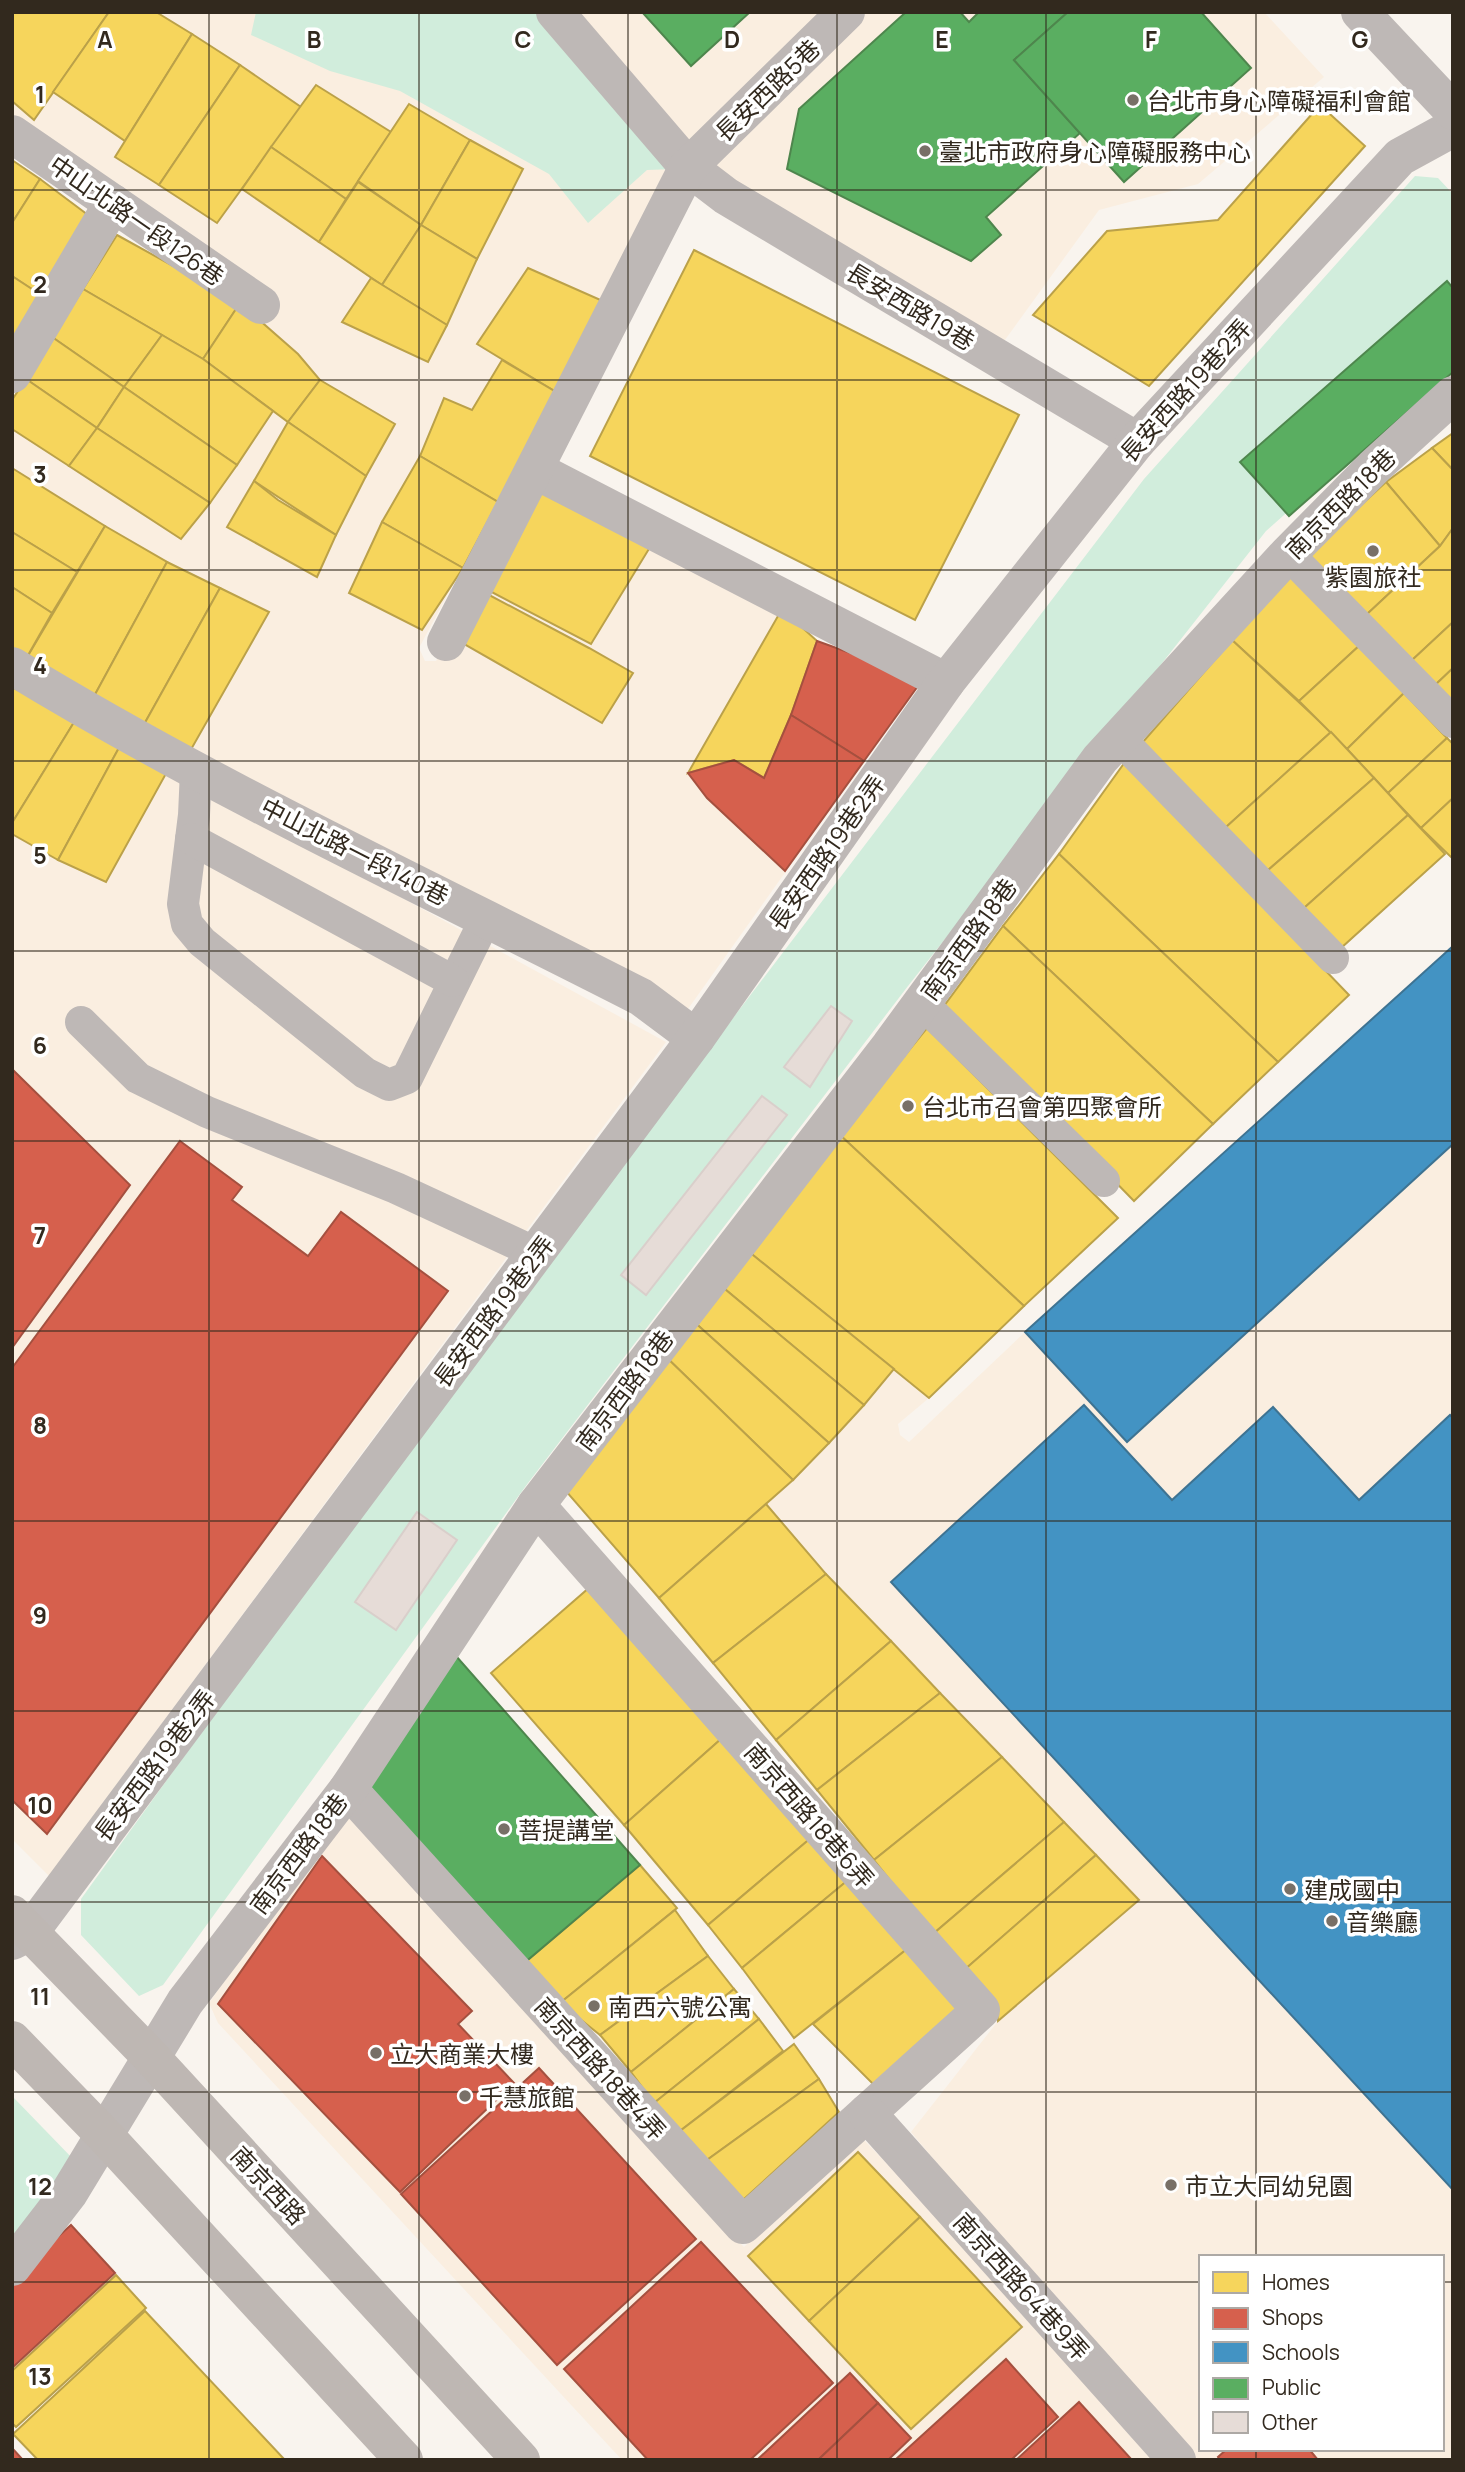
<svg xmlns="http://www.w3.org/2000/svg" width="1465" height="2472" font-family="Manrope,'Noto Sans TC',sans-serif">
	<style>
		.built { fill: #faeee0; fill-rule: evenodd }
		.green { fill: #d1eddc }
		.homes { fill: #f6d55c; stroke: #bba149; stroke-width: 2 }
		.shops { fill: #d6604d; stroke: #a5503f; stroke-width: 2 }
		.schools { fill: #4393c3; stroke: #3e7392; stroke-width: 2 }
		.public { fill: #5aae61; stroke: #4e864d; stroke-width: 2 }
		.building { fill: #e6dcd7; stroke: #d9cfcb; stroke-width: 2 }
		.lines { fill: none; stroke-linecap: round; stroke-linejoin: round }
		.service { stroke: #beb8b6; stroke-width: 32 }
		.minor { stroke: #beb8b6; stroke-width: 38 }
		.tertiary { stroke: #beb8b6; stroke-width: 38 }
		.secondary { stroke: #beb7b3; stroke-width: 38 }
		.grid { fill: none; stroke: #32291e; stroke-width: 2; stroke-opacity: 0.55 }
		.poi-dot { fill: #787067; stroke: #fff; stroke-width: 2.5 }
		.labels { text-anchor: middle; dominant-baseline: central; stroke-width: 7; stroke-linejoin: round; paint-order: stroke }
		.street-label { font-size: 24px; fill: #32291e; stroke: #fff }
		.poi-label { font-size: 24px; fill: #32291e; stroke: #fff; text-anchor: start }
		.grid-label { font-size: 23px; text-anchor: middle; font-weight: bold; fill: #32291e; stroke: #fff; stroke-width: 7; stroke-linejoin: round; paint-order: stroke }
	</style>
	<rect width="100%" height="100%" fill="#f9f4ee"/>
	<!-- built -->
	<g class="built">
		<path d="M12,12H538L676,169L419,648L425,661H436L448,644L476,588L655,539L817,641L923,679L678,1023L12,657V398L50,339L240,303L12,129Z"/>
		<path d="M568,12H829L688,150Z"/>
		<path d="M859,12H1264L1324,77L1198,184L1099,210L1002,344L707,166Z"/>
		<path d="M12,685L666,1042L49,1876L12,1839Z"/>
		<path d="M1453,946V2460H1183L911,2132L998,2021L997,2012L713,1663L565,1490L1024,1306L929,1398L898,1424L900,1435L909,1442L1025,1332ZM826,1572L999,1755L824,1573ZM1201,2257H1442V2449H1201Z"/>
		<path d="M348,1807L713,2217L744,2247L813,2180L864,2140L934,2212L1157,2460H622L218,2023L209,2003Z"/>
	</g>
	<!-- green -->
	<g class="green">
		<path d="M256,12H538L676,169L647,170L588,223L549,174L400,91L330,71L251,35Z"/>
		<path d="M1415,176L1438,178L1453,194V365L1266,531L908,986L528,1483L163,1985L139,1996L81,1935V1899L434,1410L1144,479Z"/>
		<path d="M12,2096L75,2161L12,2247Z"/>
	</g>
	<!-- homes -->
	<g class="homes">
		<path d="M12,12H109L34,120L12,101Z"/>
		<path d="M109,12H156L192,34L125,141L53,92Z"/>
		<path d="M192,34L240,65L159,185L115,157Z"/>
		<path d="M240,65L301,107L217,223L159,185Z"/>
		<path d="M316,85L391,132L346,199L271,147Z"/>
		<path d="M409,104L470,140L421,225L358,181Z"/>
		<path d="M1320,105L1365,146L1149,386L1033,315L1107,231L1218,220Z"/>
		<path d="M470,140L523,169L477,259L421,225Z"/>
		<path d="M271,147L346,199L319,242L242,189Z"/>
		<path d="M12,160L40,179L12,223Z"/>
		<path d="M40,179L96,221L47,299L12,276V223Z"/>
		<path d="M358,182L421,225L382,285L319,242Z"/>
		<path d="M421,225L477,259L447,325L382,285Z"/>
		<path d="M117,235L240,303L203,359L83,289Z"/>
		<path d="M694,250L1019,415L915,620L590,456Z"/>
		<path d="M528,268L605,302L556,392L477,344Z"/>
		<path d="M12,276L47,299L12,340Z"/>
		<path d="M371,278L447,325L428,362L342,322Z"/>
		<path d="M83,289L162,335L124,387L52,337Z"/>
		<path d="M240,303L298,354L320,380L288,422L203,359Z"/>
		<path d="M162,335L203,359L273,411L237,465L124,387Z"/>
		<path d="M52,337L124,387L97,428L26,379Z"/>
		<path d="M502,360L556,392L498,502L420,456L444,398L472,410Z"/>
		<path d="M26,379L97,428L69,466L12,429V400Z"/>
		<path d="M320,380L395,424L366,476L288,422Z"/>
		<path d="M124,387L237,465L210,503L97,428Z"/>
		<path d="M288,422L366,476L336,535L254,481Z"/>
		<path d="M97,428L210,503L181,539L69,466Z"/>
		<path d="M1453,433V470L1432,448Z"/>
		<path d="M1432,448L1453,470V528L1440,546L1386,482Z"/>
		<path d="M420,456L498,502L463,568L382,522Z"/>
		<path d="M12,468L105,526L77,572L12,532Z"/>
		<path d="M543,479L655,539L591,644L484,588Z"/>
		<path d="M254,481L278,500L336,535L317,577L227,527Z"/>
		<path d="M1386,482L1440,546L1365,616L1306,556Z"/>
		<path d="M382,522L463,568L422,630L349,593Z"/>
		<path d="M105,526L167,562L92,700L23,664Z"/>
		<path d="M1453,528V622L1410,662L1365,616L1440,546Z"/>
		<path d="M12,532L77,572L52,613L12,587Z"/>
		<path d="M167,562L220,588L142,728L92,700Z"/>
		<path d="M1291,572L1360,645L1299,701L1232,640Z"/>
		<path d="M12,587L52,613L23,664L12,659Z"/>
		<path d="M220,588L269,612L189,753L142,728Z"/>
		<path d="M476,588L589,648L633,673L602,723L452,637Z"/>
		<path d="M782,609L817,641L791,715L764,778L734,760L688,773Z"/>
		<path d="M1453,622V668L1433,687L1410,662Z"/>
		<path d="M1232,640L1331,732L1225,828L1142,743Z"/>
		<path d="M1360,645L1404,693L1347,749L1299,701Z"/>
		<path d="M1453,668V707L1433,687Z"/>
		<path d="M12,687L76,719L12,823Z"/>
		<path d="M1404,693L1447,738L1388,793L1347,749Z"/>
		<path d="M76,719L121,744L58,860L12,834V823Z"/>
		<path d="M1331,732L1374,778L1267,871L1225,828Z"/>
		<path d="M1447,738L1453,744V798L1421,828L1388,793Z"/>
		<path d="M121,744L168,770L106,882L58,860Z"/>
		<path d="M1125,762L1349,995L1278,1062L1059,854Z"/>
		<path d="M1374,778L1408,815L1304,908L1267,871Z"/>
		<path d="M1453,798V859L1421,828Z"/>
		<path d="M1408,815L1445,854L1341,948L1304,908Z"/>
		<path d="M1059,854L1278,1062L1213,1124L1003,926Z"/>
		<path d="M1003,926L1213,1124L1134,1201L944,1006Z"/>
		<path d="M927,1028L1118,1218L1024,1306L840,1135Z"/>
		<path d="M840,1135L1024,1306L929,1398L748,1251Z"/>
		<path d="M748,1251L894,1369L864,1405L720,1285Z"/>
		<path d="M720,1285L864,1405L829,1443L692,1320Z"/>
		<path d="M692,1320L829,1443L793,1480L664,1355Z"/>
		<path d="M664,1355L793,1480L659,1598L565,1490Z"/>
		<path d="M766,1504L826,1574L713,1663L659,1598Z"/>
		<path d="M826,1574L891,1641L776,1740L713,1663Z"/>
		<path d="M590,1587L721,1739L624,1825L491,1673Z"/>
		<path d="M891,1641L940,1693L817,1790L776,1740Z"/>
		<path d="M940,1693L1002,1757L874,1860L817,1790Z"/>
		<path d="M721,1739L812,1837L708,1925L624,1825Z"/>
		<path d="M1002,1757L1064,1822L933,1934L874,1860Z"/>
		<path d="M1064,1822L1096,1855L963,1971L933,1934Z"/>
		<path d="M812,1837L848,1880L742,1968L708,1925Z"/>
		<path d="M1096,1855L1139,1900L998,2021L997,2012L963,1971Z"/>
		<path d="M640,1865L677,1908L560,2003L523,1964Z"/>
		<path d="M848,1880L912,1945L794,2038L742,1968Z"/>
		<path d="M675,1910L708,1956L600,2035L560,2003Z"/>
		<path d="M912,1945L963,2008L874,2085L813,2024Z"/>
		<path d="M708,1956L734,1989L631,2072L600,2035Z"/>
		<path d="M734,1989L759,2019L654,2103L631,2072Z"/>
		<path d="M759,2019L783,2051L680,2131L654,2103Z"/>
		<path d="M794,2044L819,2079L707,2160L680,2131Z"/>
		<path d="M819,2079L839,2112L743,2200L707,2160Z"/>
		<path d="M858,2152L920,2217L809,2321L748,2256Z"/>
		<path d="M920,2217L1022,2327L911,2429L809,2321Z"/>
		<path d="M116,2275L146,2308L16,2427L12,2423V2371Z"/>
		<path d="M145,2311L285,2460H38L13,2434Z"/>
	</g>
	<!-- shops -->
	<g class="shops">
		<path d="M817,641L923,679L864,761L791,715Z"/>
		<path d="M791,715L864,761L785,871L707,798L688,773L734,760L764,778Z"/>
		<path d="M12,1069L130,1185L12,1348Z"/>
		<path d="M180,1141L242,1187L232,1200L308,1256L341,1212L448,1291L47,1834L12,1800V1368Z"/>
		<path d="M322,1856L472,2011L458,2024L514,2083L400,2192L218,2004Z"/>
		<path d="M539,2068L696,2239L557,2365L401,2194Z"/>
		<path d="M71,2225L115,2273L12,2368V2278Z"/>
		<path d="M701,2242L833,2383L750,2460H648L564,2369Z"/>
		<path d="M1006,2359L1058,2417L1011,2460H895Z"/>
		<path d="M850,2373L878,2403L818,2460H757Z"/>
		<path d="M1079,2402L1132,2460H1016Z"/>
		<path d="M878,2403L911,2438L888,2460H818Z"/>
		<path d="M12,2448L23,2460H12Z"/>
		<path d="M1227,2449H1309L1318,2460H1220L1218,2457Z"/>
	</g>
	<!-- schools -->
	<g class="schools">
		<path d="M1453,946V1144L1127,1442L1025,1332Z"/>
		<path d="M1084,1405L1172,1500L1273,1407L1359,1500L1450,1415L1453,1418V2190L891,1582Z"/>
	</g>
	<!-- public -->
	<g class="public">
		<path d="M642,12H750L691,66Z"/>
		<path d="M906,12H960L969,22L979,12H1068L1014,60L1080,133L986,217L1001,235L971,261L787,169L799,109Z"/>
		<path d="M1068,12H1201L1251,68L1124,182L1014,60Z"/>
		<path d="M1447,281L1453,288V372L1289,516L1240,462Z"/>
		<path d="M456,1656L640,1865L523,1964L367,1792Z"/>
	</g>
	<!-- building -->
	<g class="building">
		<path d="M831,1006L852,1021L810,1087L784,1067Z"/>
		<path d="M762,1096L787,1115L646,1295L621,1275Z"/>
		<path d="M417,1512L457,1540L396,1630L355,1602Z"/>
	</g>
	<g class="lines">
		<!-- service -->
		<g class="service">
			<path d="M1288,554L1453,722"/>
			<path d="M1120,739L1333,958"/>
			<path d="M196,771L194,815L183,904L187,924L202,942L365,1073L389,1085L407,1078L486,918"/>
			<path d="M191,839L453,981"/>
			<path d="M922,1003L1104,1181"/>
			<path d="M81,1022L138,1078L207,1112L396,1188L536,1253"/>
		</g>
		<!-- minor -->
		<g class="minor">
			<path d="M555,12L688,167L726,196L1137,441"/>
			<path d="M12,134L261,305"/>
			<path d="M12,374L113,203"/>
			<path d="M535,470L946,682"/>
			<path d="M446,642L688,167L846,12"/>
			<path d="M12,666C214,789 430,889 641,997L696,1038"/>
			<path d="M348,1789L743,2225L981,2010L536,1505"/>
			<path d="M12,1941L30,1932L696,1038L946,682L1137,441L1400,157L1453,128"/>
			<path d="M867,2113L1177,2460"/>
			<path d="M12,2267L69,2193L185,2002L348,1789L536,1505L890,1046L1100,759L1288,554L1374,467L1453,395"/>
		</g>
		<!-- tertiary -->
		<path class="tertiary" d="M1360,12L1453,111"/>
		<!-- secondary -->
		<g class="secondary">
			<path d="M12,1914L150,2056L521,2460"/>
			<path d="M12,2040L105,2136L404,2460"/>
		</g>
	</g>
	<!-- grid -->
	<path class="grid" d="M209,12V2460M419,12V2460M628,12V2460M837,12V2460M1046,12V2460M1256,12V2257M12,190H1453M12,380H1453M12,570H1453M12,761H1453M12,951H1453M12,1141H1453M12,1331H1453M12,1521H1453M12,1711H1453M12,1902H1453M12,2092H1453M12,2282H1201M1442,2282H1453M1256,2449V2460"/>
	<!-- markers -->
	<g class="poi-dot">
		<circle cx="1133" cy="100" r="7"/>
		<circle cx="925" cy="151" r="7"/>
		<circle cx="1373" cy="551" r="7"/>
		<circle cx="908" cy="1106" r="7"/>
		<circle cx="504" cy="1829" r="7"/>
		<circle cx="1290" cy="1889" r="7"/>
		<circle cx="1332" cy="1921" r="7"/>
		<circle cx="594" cy="2006" r="7"/>
		<circle cx="376" cy="2053" r="7"/>
		<circle cx="465" cy="2096" r="7"/>
		<circle cx="1171" cy="2185" r="7"/>
	</g>
	<g class="labels">
		<!-- street labels -->
		<g class="street-label">
			<text transform="translate(767 90) rotate(-44)">長安西路5巷</text>
			<text transform="translate(137 220) rotate(35)">中山北路一段126巷</text>
			<text transform="translate(911 306) rotate(31)">長安西路19巷</text>
			<text transform="translate(1185 390) rotate(-48)">長安西路19巷2弄</text>
			<text transform="translate(1340 503) rotate(-45)">南京西路18巷</text>
			<text transform="translate(355 851) rotate(27)">中山北路一段140巷</text>
			<text transform="translate(826 852) rotate(-55)">長安西路19巷2弄</text>
			<text transform="translate(968 939) rotate(-54)">南京西路18巷</text>
			<text transform="translate(493 1311) rotate(-53)">長安西路19巷2弄</text>
			<text transform="translate(624 1390) rotate(-53)">南京西路18巷</text>
			<text transform="translate(154 1765) rotate(-53)">長安西路19巷2弄</text>
			<text transform="translate(810 1815) rotate(49)">南京西路18巷6弄</text>
			<text transform="translate(298 1853) rotate(-53)">南京西路18巷</text>
			<text transform="translate(601 2068) rotate(48)">南京西路18巷4弄</text>
			<text transform="translate(269 2185) rotate(47)">南京西路</text>
			<text transform="translate(1022 2286) rotate(48)">南京西路64巷9弄</text>
		</g>
		<!-- poi labels -->
		<g class="poi-label">
			<text x="1147" y="100">台北市身心障礙福利會館</text>
			<text x="939" y="151">臺北市政府身心障礙服務中心</text>
			<text x="1373" y="576" text-anchor="middle">紫園旅社</text>
			<text x="922" y="1106">台北市召會第四聚會所</text>
			<text x="518" y="1829">菩提講堂</text>
			<text x="1304" y="1889">建成國中</text>
			<text x="1346" y="1921">音樂廳</text>
			<text x="608" y="2006">南西六號公寓</text>
			<text x="390" y="2053">立大商業大樓</text>
			<text x="479" y="2096">千慧旅館</text>
			<text x="1185" y="2185">市立大同幼兒園</text>
		</g>
	</g>
	<g class="grid-label">
		<text x="105" y="48">A</text>
		<text x="314" y="48">B</text>
		<text x="523" y="48">C</text>
		<text x="732" y="48">D</text>
		<text x="942" y="48">E</text>
		<text x="1151" y="48">F</text>
		<text x="1360" y="48">G</text>
		<text x="40" y="103">1</text>
		<text x="40" y="293">2</text>
		<text x="40" y="483">3</text>
		<text x="40" y="674">4</text>
		<text x="40" y="864">5</text>
		<text x="40" y="1054">6</text>
		<text x="40" y="1244">7</text>
		<text x="40" y="1434">8</text>
		<text x="40" y="1624">9</text>
		<text x="40" y="1814">10</text>
		<text x="40" y="2005">11</text>
		<text x="40" y="2195">12</text>
		<text x="40" y="2385">13</text>
	</g>
	<!-- border -->
	<rect width="1465" height="2472" fill="none" stroke="#32291e" stroke-width="28"/>
	<!-- legend -->
	<rect x="1199" y="2255" width="245" height="196" fill="#ffffff" stroke="#ada9a5" stroke-width="2"/>
	<rect x="1213" y="2272" width="35" height="21" fill="#f6d55c" stroke="#ada9a5" stroke-width="2"/>
	<text x="1262" y="2290" font-size="21" fill="#32291e">Homes</text>
	<rect x="1213" y="2308" width="35" height="21" fill="#d6604d" stroke="#ada9a5" stroke-width="2"/>
	<text x="1262" y="2325" font-size="21" fill="#32291e">Shops</text>
	<rect x="1213" y="2342" width="35" height="21" fill="#4393c3" stroke="#ada9a5" stroke-width="2"/>
	<text x="1262" y="2360" font-size="21" fill="#32291e">Schools</text>
	<rect x="1213" y="2378" width="35" height="21" fill="#5aae61" stroke="#ada9a5" stroke-width="2"/>
	<text x="1262" y="2395" font-size="21" fill="#32291e">Public</text>
	<rect x="1213" y="2412" width="35" height="21" fill="#e6dcd7" stroke="#ada9a5" stroke-width="2"/>
	<text x="1262" y="2430" font-size="21" fill="#32291e">Other</text>
</svg>
